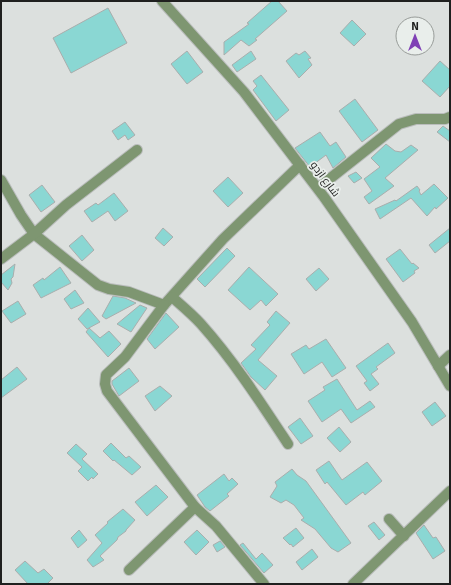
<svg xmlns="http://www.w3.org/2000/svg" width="451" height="585" font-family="Signika,Cairo,sans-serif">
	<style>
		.building { fill: #8ad7d3; stroke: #a9aead }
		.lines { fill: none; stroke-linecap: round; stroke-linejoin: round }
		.minor-casing { stroke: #babdbc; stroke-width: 12 }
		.tertiary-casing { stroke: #babdbc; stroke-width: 12 }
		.minor { stroke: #7e9671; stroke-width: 10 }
		.tertiary { stroke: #7e9671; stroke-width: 10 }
		.labels { text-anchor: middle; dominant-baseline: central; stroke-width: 3.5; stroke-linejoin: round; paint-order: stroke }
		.street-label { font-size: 11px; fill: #1f201f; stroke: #e9eeeb }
	</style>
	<rect width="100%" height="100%" fill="#dce0de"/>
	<!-- building -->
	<g class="building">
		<path d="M272,1H278L287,11L255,39L257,40L249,46L241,40L224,55V42L249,24L247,23Z"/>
		<path d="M108,8L127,43L71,73L53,38Z"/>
		<path d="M352,20L366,34L354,46L340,33Z"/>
		<path d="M187,51L203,72L187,84L171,64Z"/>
		<path d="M251,51L256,59L237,72L232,65Z"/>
		<path d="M305,51L311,58L308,59L312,65L299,78L286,61L296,53L299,55Z"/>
		<path d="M440,61L450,70V86L440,97L422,81Z"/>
		<path d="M261,75L289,110L276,121L253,90L257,86L253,81Z"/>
		<path d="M355,99L378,130L362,142L339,111Z"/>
		<path d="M125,122L135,135L128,140L125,135L118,140L112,131Z"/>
		<path d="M443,126L450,131V142L437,132Z"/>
		<path d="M320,132L330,146L336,142L346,157L333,168L326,155L310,167L295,148Z"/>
		<path d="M386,144L395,151L401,152L411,145L418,150L385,178L394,186L369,204L364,197L372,191L364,179L380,167L371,158Z"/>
		<path d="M356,172L362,178L354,183L348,176Z"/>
		<path d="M228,177L243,193L228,207L213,191Z"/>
		<path d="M434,184L448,198L436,209L435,207L427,216L411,198L380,219L375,209L395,200L396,201L417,186L420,190L419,191L421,195Z"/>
		<path d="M42,185L55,202L41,212L29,195Z"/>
		<path d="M114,193L128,211L115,221L108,211L92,222L84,211L96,203L98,205Z"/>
		<path d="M163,228L173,237L164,246L155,238Z"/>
		<path d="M450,228V241L435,253L429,245Z"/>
		<path d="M82,235L94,250L82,261L69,246Z"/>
		<path d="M227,248L235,256L205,287L197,279Z"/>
		<path d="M400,249L412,264L413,263L419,268L414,271L415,273L403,282L386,259Z"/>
		<path d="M15,264L13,277L11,279L12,283L8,290L1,282V275Z"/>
		<path d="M60,267L71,283L41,298L33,285L43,278L44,280Z"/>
		<path d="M249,267L278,294L266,306L261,300L250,310L228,290Z"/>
		<path d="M319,268L329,279L316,291L306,279Z"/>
		<path d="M75,290L84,303L71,309L64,299Z"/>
		<path d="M113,296L125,298L136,303L106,319L102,316Z"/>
		<path d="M18,301L26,314L11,323L2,311Z"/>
		<path d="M140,305L147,308L131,332L117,324Z"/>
		<path d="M88,308L100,322L87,329L78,319Z"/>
		<path d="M276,311L290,323L258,360L277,376L265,390L251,377L241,363L256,349L251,345L270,325L267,322Z"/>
		<path d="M166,313L179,327L155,349L147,339Z"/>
		<path d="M89,328L100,338L109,331L121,344L108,357L86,332Z"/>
		<path d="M326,339L346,368L332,377L322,362L304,374L291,354L306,345L309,349Z"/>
		<path d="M388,343L395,353L376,367L378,369L371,374L379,384L370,391L364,383L367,381L356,366Z"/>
		<path d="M17,367L27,379L1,398V380Z"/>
		<path d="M129,368L139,381L119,396L112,384V381Z"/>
		<path d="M337,379L357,410L370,401L375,407L351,423L341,409L322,422L308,401L325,390L323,387Z"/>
		<path d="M160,386L172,396L155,411L145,396Z"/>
		<path d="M435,402L446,416L432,426L422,412Z"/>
		<path d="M300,418L313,436L301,444L288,427Z"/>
		<path d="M339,427L351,442L340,452L327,438Z"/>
		<path d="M111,443L126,458L129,456L141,467L132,475L114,460L113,461L103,451Z"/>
		<path d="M76,444L87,454L82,459L98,474L93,479L92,477L88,481L78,471L82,467L67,453Z"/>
		<path d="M329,461L342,480L367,462L382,481L365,495L363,492L346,505L327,482L325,484L316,470Z"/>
		<path d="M292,469L297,475L306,481L351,543L338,552L331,548L315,529L301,520L304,518L294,505L286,500L281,503L270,497L277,486L275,482Z"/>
		<path d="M224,474L229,481L232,478L238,484L227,494L229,496L210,511L205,507L197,495Z"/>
		<path d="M156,485L168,497L147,516L135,502Z"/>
		<path d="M123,509L135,520L126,530V531L118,537L117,540L100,556L104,560L93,567L87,560L102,543L95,535L108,523L107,522Z"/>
		<path d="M374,522L385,535L379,540L368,526Z"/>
		<path d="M424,525L433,538L436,537L445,551L433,559L416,533Z"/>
		<path d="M296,528L304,538L293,547L291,544L290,545L283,538Z"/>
		<path d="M79,530L87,540L78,548L71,538Z"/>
		<path d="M197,530L209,542L196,555L184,542Z"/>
		<path d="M220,541L225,547L217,552L213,545Z"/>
		<path d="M243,543L256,559L262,553L273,565L264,573L240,545Z"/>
		<path d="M312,549L318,557L302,570L296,562Z"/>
		<path d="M25,561L38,573L44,569L53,578L47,584H28L15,570Z"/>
	</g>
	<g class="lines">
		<defs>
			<g id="minor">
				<path d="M1,180L21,215L34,234L98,285L109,289L129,292L164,305L223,239L300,165"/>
				<path d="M318,188L399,124L416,119H445L450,117"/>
				<path d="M1,259L34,234L66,205L137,150"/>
				<path d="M172,297C181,305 192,314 201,324C234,361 261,403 288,444"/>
				<path d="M164,305L125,357L106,375L105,384L107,391L195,507L216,526L264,584"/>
				<path d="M438,366L450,355"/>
				<path d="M389,519L404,536"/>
				<path d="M129,570L195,507"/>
				<path d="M353,584L450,491"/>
			</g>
			<path id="tertiary" d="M162,1L244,92L324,197L412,322L450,386"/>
		</defs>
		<!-- minor casing -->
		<use href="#minor" class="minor-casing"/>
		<!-- tertiary casing -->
		<use href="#tertiary" class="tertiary-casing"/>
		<!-- minor -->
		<use href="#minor" class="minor"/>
		<!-- tertiary -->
		<use href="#tertiary" class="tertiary"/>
	</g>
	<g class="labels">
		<!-- street labels -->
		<g class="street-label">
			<text transform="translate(325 179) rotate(53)">شارع ازدو</text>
		</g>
	</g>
	<!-- border -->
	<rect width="451" height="585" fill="none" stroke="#1f201f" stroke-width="4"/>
	<!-- north arrow -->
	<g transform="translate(415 36)"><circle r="19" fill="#e9eeeb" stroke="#989c99"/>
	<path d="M0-3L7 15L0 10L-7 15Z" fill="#7f40b5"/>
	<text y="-6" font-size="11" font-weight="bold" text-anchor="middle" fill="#1f201f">N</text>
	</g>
</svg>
